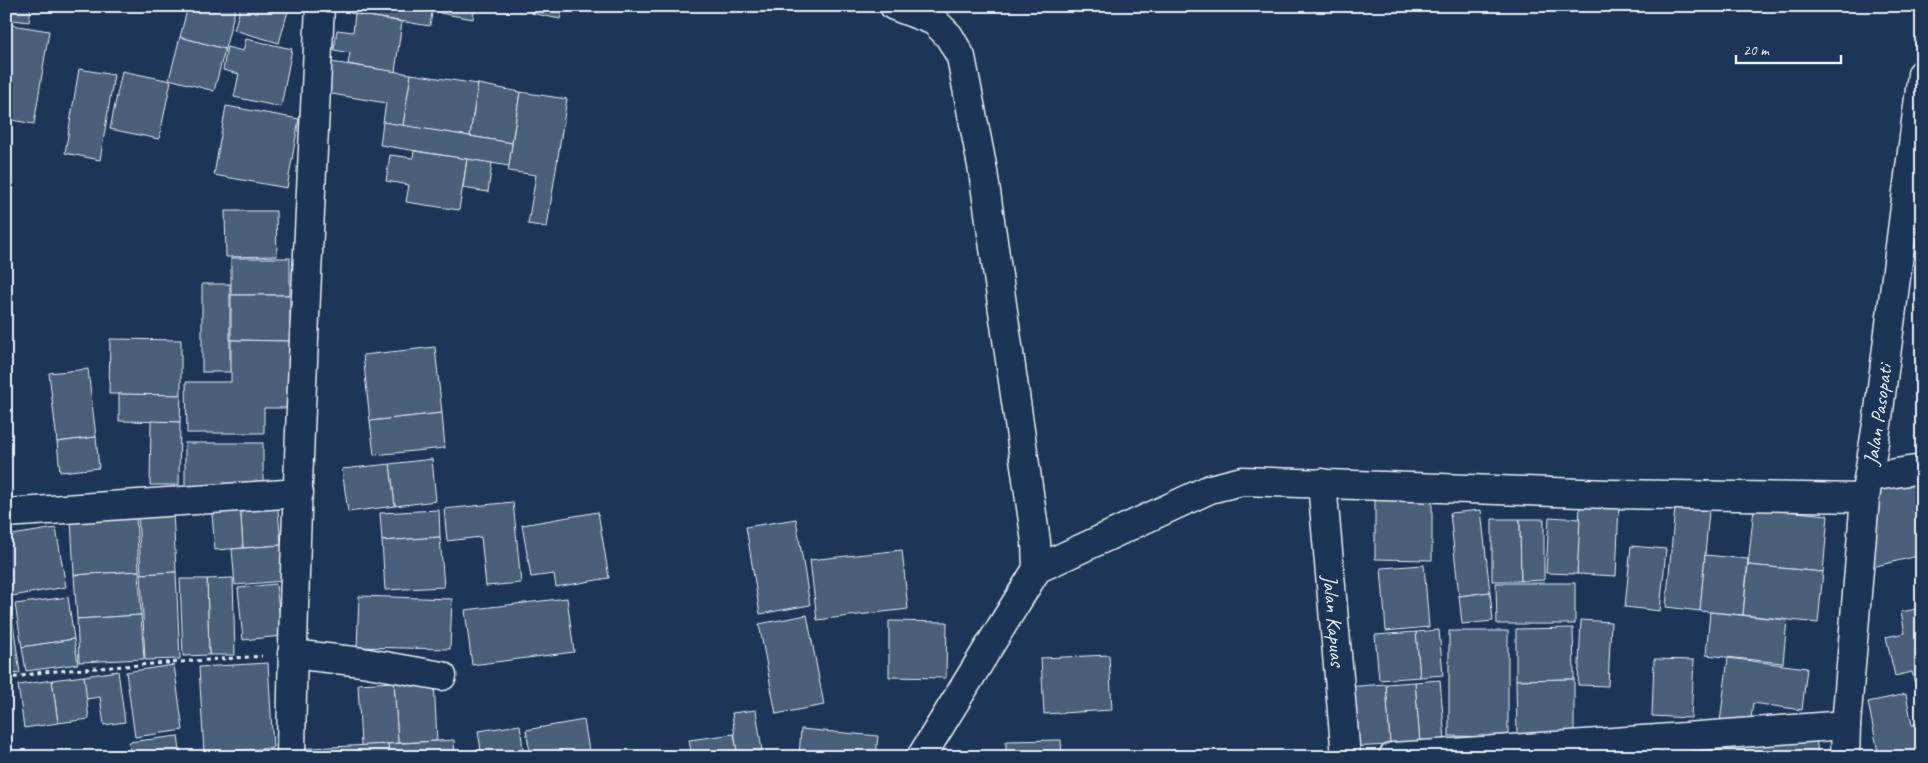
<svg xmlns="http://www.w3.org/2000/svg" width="1928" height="763" font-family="Caveat,sans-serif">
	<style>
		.building { fill: #495e7a; stroke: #e8f1f8 }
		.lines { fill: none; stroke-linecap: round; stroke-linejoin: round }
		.minor-casing { stroke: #e8f1f8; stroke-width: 31 }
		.path { stroke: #e8f1f8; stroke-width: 3; stroke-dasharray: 4 4; stroke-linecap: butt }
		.minor { stroke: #1d3557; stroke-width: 28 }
		.labels { text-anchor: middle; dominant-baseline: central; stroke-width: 4; stroke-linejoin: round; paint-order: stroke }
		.street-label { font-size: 21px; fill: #e8f1f8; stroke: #1d3557 }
	</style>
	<rect width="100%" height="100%" fill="#1d3557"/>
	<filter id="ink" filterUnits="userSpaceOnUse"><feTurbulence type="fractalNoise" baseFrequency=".02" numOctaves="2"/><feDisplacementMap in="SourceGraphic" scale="10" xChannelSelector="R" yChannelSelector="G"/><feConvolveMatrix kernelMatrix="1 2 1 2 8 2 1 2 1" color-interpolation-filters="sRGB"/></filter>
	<g filter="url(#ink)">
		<!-- building -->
		<g class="building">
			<path d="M6,6H31L29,22L6,19Z"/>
			<path d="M40,6H80V11Z"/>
			<path d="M188,6H236L225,49L180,37Z"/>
			<path d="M241,6H270L288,11L279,43L234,30Z"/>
			<path d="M352,6H433L430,26L350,13Z"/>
			<path d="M441,6H475L473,19L440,13Z"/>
			<path d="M533,6H563L560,19L531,13Z"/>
			<path d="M355,14L402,22L395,72L348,64L350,53L334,50L337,30L353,32Z"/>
			<path d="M6,24L49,31L34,124L6,119Z"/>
			<path d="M180,37L225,49L214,91L169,79Z"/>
			<path d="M246,39L292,49L281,107L234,97L239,74L223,70L227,47L243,51Z"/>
			<path d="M331,62L411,74L403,126L383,122L386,103L326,93Z"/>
			<path d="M79,69L114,75L100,160L65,153Z"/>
			<path d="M122,71L171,81L159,139L110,129Z"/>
			<path d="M411,74L478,84L470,136L403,126Z"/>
			<path d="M478,84L520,92L512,143L470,136Z"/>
			<path d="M520,92L567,99L547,227L528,224L536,175L508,171Z"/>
			<path d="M226,106L299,119L287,188L214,175Z"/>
			<path d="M383,122L512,143L509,166L380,145Z"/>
			<path d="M414,151L467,159L459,210L406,202L409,185L386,181L390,155L413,158Z"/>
			<path d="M467,159L492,163L488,192L463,188Z"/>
			<path d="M225,211H276L277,256L226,257Z"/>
			<rect x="231" y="258" width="59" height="37"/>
			<rect x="202" y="284" width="28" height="88"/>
			<path d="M231,295H290V341L231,340Z"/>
			<path d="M110,339L181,340V395L109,394Z"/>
			<path d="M231,340L290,341V408H264V433H187L186,382H231Z"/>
			<path d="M435,347L442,413L370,421L363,355Z"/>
			<path d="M88,369L96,437L57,442L49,373Z"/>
			<path d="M119,394L181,395L180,422L119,421Z"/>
			<path d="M442,413L445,448L374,455L370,421Z"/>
			<path d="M151,421L180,422L179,485H150Z"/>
			<path d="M96,437L99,468L60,472L57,442Z"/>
			<rect x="185" y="443" width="78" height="47"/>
			<path d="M432,459L436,501L395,506L390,464Z"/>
			<path d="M390,464L395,506L348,512L342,469Z"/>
			<path d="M1922,481V555L1872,567L1876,491Z"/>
			<path d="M277,498L281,545L243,548L240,501Z"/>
			<path d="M1375,500L1432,501V560L1375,559Z"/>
			<path d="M240,501L243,548L215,550L211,503Z"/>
			<path d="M513,502L521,583L486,586L481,537L447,541L444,509Z"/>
			<path d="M1580,502L1619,504L1616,576L1577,574Z"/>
			<path d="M1675,507L1709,511L1700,611L1666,607Z"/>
			<path d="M1754,508L1828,515L1823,572L1748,565Z"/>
			<path d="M173,510L176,572L141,574L138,512Z"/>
			<path d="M439,510L440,537L382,541L380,513Z"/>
			<path d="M1481,510L1490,592L1459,596L1450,513Z"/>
			<path d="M598,512L609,578L556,587L554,574L531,577L522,525Z"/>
			<path d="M136,517L139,571L74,575L71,520Z"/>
			<path d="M1549,517L1580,519L1577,574L1546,573Z"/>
			<path d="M796,519L810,605L760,614L746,527Z"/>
			<path d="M1492,519H1520L1521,581H1492Z"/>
			<path d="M1520,519H1544V580L1521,581Z"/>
			<path d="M56,528L66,587L6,597V536Z"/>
			<path d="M440,537L444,587L385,590L382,541Z"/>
			<path d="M281,545L284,581L235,585L232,549Z"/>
			<path d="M1631,546L1666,549L1660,611L1625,607Z"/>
			<path d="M902,550L908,609L817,620L810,560Z"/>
			<path d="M1705,555L1748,559L1743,615L1700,611Z"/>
			<path d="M1424,565L1429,627L1386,631L1381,568Z"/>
			<path d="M1748,565L1823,572L1818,623L1743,615Z"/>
			<path d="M139,571L141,615L77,619L74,575Z"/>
			<path d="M176,572L180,659L145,660L141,574Z"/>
			<path d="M233,578L235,655H209L207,579Z"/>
			<path d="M180,579H207L209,655L183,656Z"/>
			<path d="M1496,583H1575V624H1497Z"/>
			<path d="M276,584L282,636L243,640L238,588Z"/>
			<path d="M1490,592L1493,621L1462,624L1459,596Z"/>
			<path d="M359,596L452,599L450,649L357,647Z"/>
			<path d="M68,597L74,639L22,647L15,604Z"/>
			<path d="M567,598L574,652L472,665L465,610Z"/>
			<path d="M1922,608V686L1916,688L1912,672L1895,676L1886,637L1905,633L1901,612Z"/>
			<path d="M1710,612L1787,620L1783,663L1706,655Z"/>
			<path d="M141,615L144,659L79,662L77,619Z"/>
			<path d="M807,615L824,705L776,714L759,624Z"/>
			<path d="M12,616L20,673L6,675V617Z"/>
			<path d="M1581,620L1611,622L1608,686L1578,685Z"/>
			<path d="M889,621L947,622L946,678L889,677Z"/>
			<path d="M1573,628L1574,679L1516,680V629Z"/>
			<path d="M1439,630L1443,675L1420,677L1416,632Z"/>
			<path d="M1449,631H1508V737L1449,736Z"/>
			<path d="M1416,632L1420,677L1379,680L1375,635Z"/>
			<path d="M74,639L78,664L26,671L22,647Z"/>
			<path d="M1109,655L1112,710L1044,714L1041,658Z"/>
			<path d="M1728,658L1807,668L1802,710L1753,703L1750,726L1720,722Z"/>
			<path d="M1654,659L1694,660L1691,718L1652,716Z"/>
			<path d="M268,663L273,748L204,753L199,667Z"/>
			<path d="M174,665L183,730L135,737L126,672Z"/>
			<path d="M118,671L125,722L104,725L100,697L86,699L84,676Z"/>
			<path d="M84,676L89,719L58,723L52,680Z"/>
			<path d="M1574,679V733L1517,734L1516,680Z"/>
			<path d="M52,680L58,723L24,728L18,685Z"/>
			<path d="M434,680L437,741L398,743L394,682Z"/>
			<path d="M1440,680L1445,741L1420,743L1415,682Z"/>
			<path d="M394,682L398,743L361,746L358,684Z"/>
			<path d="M1415,682L1420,743L1390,745L1386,684Z"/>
			<path d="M1386,684L1390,745L1350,747L1345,687Z"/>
			<path d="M1906,694L1912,725L1922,723V757H1879L1868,702Z"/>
			<path d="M756,710L762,751L737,754L732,713Z"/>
			<path d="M584,720L590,757H531L526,730Z"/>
			<path d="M520,725L524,757H482L478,731Z"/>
			<path d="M801,729L878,736L876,757H799Z"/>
			<path d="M734,734L738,757H692L689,740Z"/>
			<path d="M1816,734L1818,757H1705L1704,742Z"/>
			<path d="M178,736L181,757H131L129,742Z"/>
			<path d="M454,740L455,757H389L388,744Z"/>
			<path d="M1061,740L1062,757H994V753H1006V741Z"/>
			<path d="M388,744L389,757H294L293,749Z"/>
			<path d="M1657,753V757H1621V756Z"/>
			<path d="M226,754V757H187V755Z"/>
		</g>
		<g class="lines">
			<defs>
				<g id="minor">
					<path d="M894,6L934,21L949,36L961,57L983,171L1036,542L1037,569L921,757"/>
					<path d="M1869,477L1922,469"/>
					<path id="s1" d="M1322,483L1346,757"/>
					<path d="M6,513L299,493"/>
					<path d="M1037,569L1210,489L1242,481L1609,494L1865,498"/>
					<path d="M292,654L362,662L442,676"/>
					<path d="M291,757C294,506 308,256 320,6"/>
					<path d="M1393,757L1686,737L1846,725"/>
					<path id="s2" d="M1845,757L1846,725L1865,498L1878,418L1922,74"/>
				</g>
			</defs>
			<!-- minor casing -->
			<use href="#minor" class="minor-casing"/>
			<!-- path -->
			<path class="path" d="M6,679L43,672L262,656"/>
			<!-- minor -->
			<use href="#minor" class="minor"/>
		</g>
	</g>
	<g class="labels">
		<!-- street labels -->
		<g class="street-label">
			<text stroke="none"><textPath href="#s2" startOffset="344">Jalan Pasopati</textPath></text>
			<text stroke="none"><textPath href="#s1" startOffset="138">Jalan Kapuas</textPath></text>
		</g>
	</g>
	<!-- margin -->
	<rect width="1928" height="763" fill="none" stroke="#1d3557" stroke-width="25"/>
	<rect x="12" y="12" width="1903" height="738" fill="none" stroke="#e8f1f8" stroke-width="2" filter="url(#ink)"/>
	<!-- scale -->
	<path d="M1736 55v8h105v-8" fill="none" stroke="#e8f1f8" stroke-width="2.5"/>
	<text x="1743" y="55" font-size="15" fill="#e8f1f8" stroke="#1d3557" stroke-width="4" paint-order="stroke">20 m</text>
</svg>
